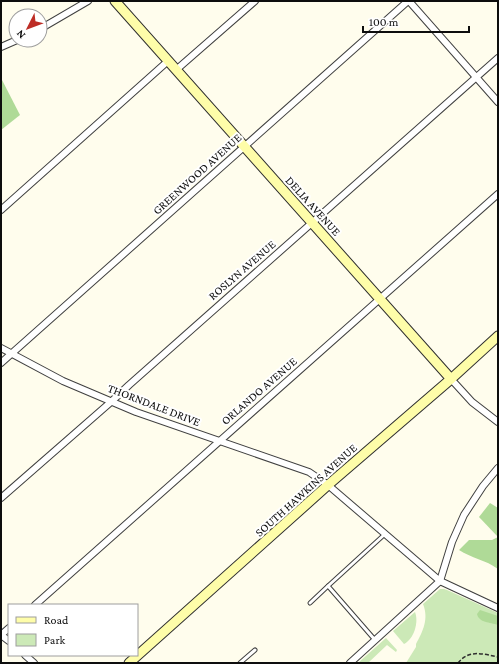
<svg xmlns="http://www.w3.org/2000/svg" width="499" height="664" font-family="'Crimson Pro',serif">
	<style>
		.green { fill: #cce9b7 }
		.forest { fill: #afda97 }
		.lines { fill: none; stroke-linecap: round; stroke-linejoin: round }
		.lane-casing { stroke: #404040; stroke-width: 5 }
		.street-casing { stroke: #404040; stroke-width: 8 }
		.secondary-casing { stroke: #2f2f2f; stroke-width: 11 }
		.path { stroke: #2f2f2f; stroke-width: 1.5; stroke-dasharray: 4 2; stroke-linecap: butt }
		.lane { stroke: #fff; stroke-width: 3 }
		.street { stroke: #fff; stroke-width: 6 }
		.secondary { stroke: #fefda9; stroke-width: 9 }
		.labels { text-anchor: middle; dominant-baseline: central; stroke-width: 4; stroke-linejoin: round; paint-order: stroke }
		.street-label { font-size: 12px; fill: #0d0d0d; stroke: #fff }
	</style>
	<rect width="100%" height="100%" fill="#fffded"/>
	<!-- green -->
	<g class="green">
		<path d="M440,589H444L447,590L498,613V663H406L416,647V644C423,631 429,619 423,604Z"/>
		<path d="M415,612C419,622 414,639 404,644L393,631Z"/>
		<path d="M386,638L397,650L396,652L387,645L368,663H358Z"/>
	</g>
	<!-- forest -->
	<g class="forest">
		<path d="M1,78L20,115L1,130Z"/>
		<path d="M490,503L498,508V537L479,517Z"/>
		<path d="M498,537V569C486,560 471,558 459,550L469,540H492Z"/>
		<path d="M480,610L498,616V625C490,622 479,623 477,614Z"/>
	</g>
	<g class="lines">
		<defs>
			<g id="lane">
				<path d="M310,603L328,586"/>
				<path d="M375,640L328,586L385,534"/>
				<path d="M240,663L255,650"/>
			</g>
			<g id="street">
				<path d="M409,1L498,102"/>
				<path d="M40,29L88,1"/>
				<path d="M1,47L17,40"/>
				<path d="M176,70L255,1"/>
				<path d="M1,210L168,61"/>
				<path d="M1,348L63,381L136,412L309,472L328,485L440,581L498,608"/>
				<path d="M1,363L408,1"/>
				<path d="M451,379L472,402L498,422"/>
				<path d="M1,498L112,401L129,385L498,58"/>
				<path d="M35,605L498,194"/>
				<path d="M1,635L9,628"/>
				<path d="M1,635L9,641"/>
				<path d="M25,655L34,663"/>
				<path d="M350,663L440,581L452,542L464,515L483,486L498,468"/>
			</g>
			<g id="secondary">
				<path d="M115,1L451,379"/>
				<path d="M129,663L328,485L451,379L498,336"/>
			</g>
		</defs>
		<!-- lane casing -->
		<use href="#lane" class="lane-casing"/>
		<!-- street casing -->
		<use href="#street" class="street-casing"/>
		<!-- secondary casing -->
		<use href="#secondary" class="secondary-casing"/>
		<!-- path -->
		<path class="path" d="M458,663C469,649 483,654 498,657"/>
		<!-- lane -->
		<use href="#lane" class="lane"/>
		<!-- street -->
		<use href="#street" class="street"/>
		<!-- secondary -->
		<use href="#secondary" class="secondary"/>
	</g>
	<g class="labels">
		<!-- street labels -->
		<g class="street-label">
			<text transform="translate(197 174) rotate(-42)">GREENWOOD AVENUE</text>
			<text transform="translate(313 206) rotate(48)">DELIA AVENUE</text>
			<text transform="translate(242 270) rotate(-41)">ROSLYN AVENUE</text>
			<text transform="translate(259 391) rotate(-41)">ORLANDO AVENUE</text>
			<text transform="translate(154 405) rotate(21)">THORNDALE DRIVE</text>
			<text transform="translate(306 490) rotate(-42)">SOUTH HAWKINS AVENUE</text>
		</g>
	</g>
	<!-- border -->
	<rect width="499" height="664" fill="none" stroke="#0d0d0d" stroke-width="4"/>
	<!-- legend -->
	<rect x="8" y="604" width="130" height="52" fill="#ffffff" stroke="#9e9e9e"/>
	<rect x="16" y="617" width="20" height="6" fill="#fefda9" stroke="#9e9e9e"/>
	<text x="44" y="624" font-size="12" fill="#0d0d0d">Road</text>
	<rect x="16" y="634" width="20" height="12" fill="#cce9b7" stroke="#9e9e9e"/>
	<text x="44" y="644" font-size="12" fill="#0d0d0d">Park</text>
	<!-- north arrow -->
	<g transform="translate(28 28) rotate(228)"><circle r="19" fill="#ffffff" stroke="#9e9e9e"/>
	<path d="M0-3L7 15L0 10L-7 15Z" fill="#bd2d26"/>
	<text y="-6" font-size="11" font-weight="bold" text-anchor="middle" fill="#0d0d0d">N</text>
	</g>
	<!-- scale -->
	<path d="M363 26v6h106v-6" fill="none" stroke="#0d0d0d" stroke-width="2"/>
	<text x="369" y="26" font-size="12" fill="#0d0d0d" stroke="#ffffff" stroke-width="3" paint-order="stroke">100 m</text>
</svg>
